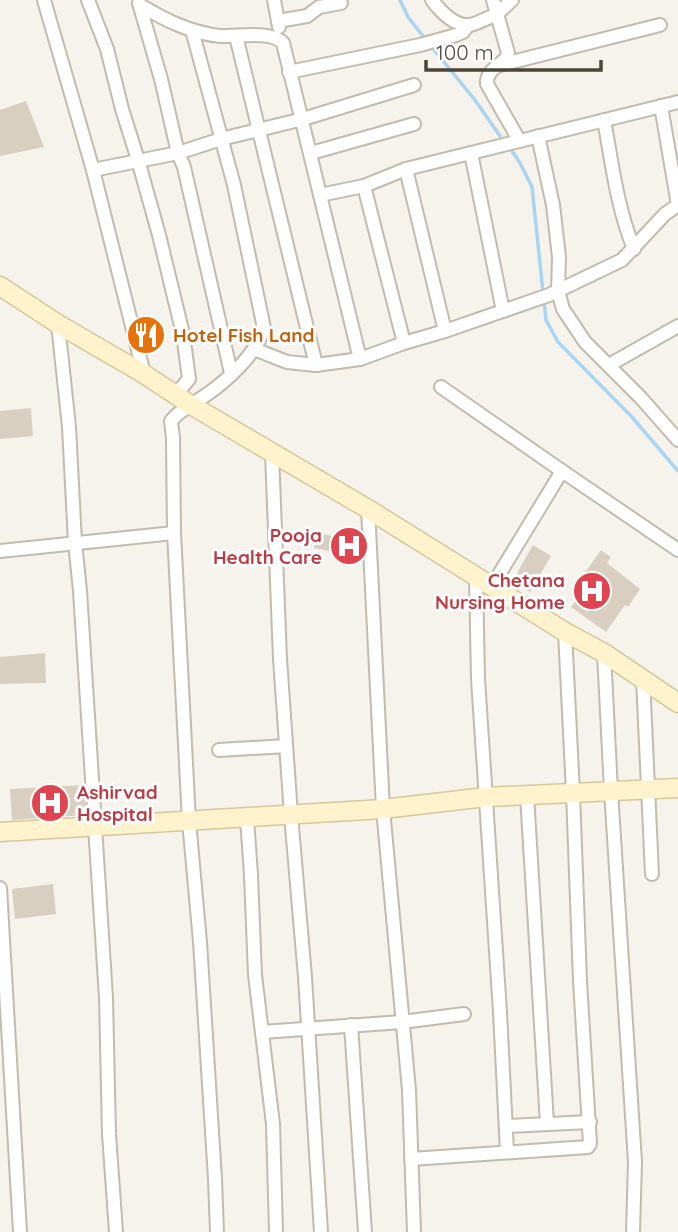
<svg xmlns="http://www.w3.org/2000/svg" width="678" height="1232" font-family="Quicksand,sans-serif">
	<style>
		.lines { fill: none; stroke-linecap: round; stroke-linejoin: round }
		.stream { stroke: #a9d4f2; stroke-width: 3.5 }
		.building { fill: #d8cfc1 }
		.street-casing { stroke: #c2bbae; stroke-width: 16 }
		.secondary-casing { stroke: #d6c79b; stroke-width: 21 }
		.street { stroke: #fff; stroke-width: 12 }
		.secondary { stroke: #fff3cd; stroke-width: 18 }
		.labels { text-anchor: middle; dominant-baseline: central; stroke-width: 6; stroke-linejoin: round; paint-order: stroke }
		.food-label { font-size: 19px; font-weight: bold; fill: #c56008; stroke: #fff; text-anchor: start }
		.health-label { font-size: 19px; font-weight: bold; fill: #be3a42; stroke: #fff; text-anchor: end }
	</style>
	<rect width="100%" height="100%" fill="#f6f3ec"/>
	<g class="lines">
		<!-- stream -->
		<g class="stream">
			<path d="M400,0L408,17L426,40"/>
			<path d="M431,46L475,100L500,136"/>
			<path d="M512,151L520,163L532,187L543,292"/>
			<path d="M544,300L546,320L558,342L631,416L678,471"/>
		</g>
	</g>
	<!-- building -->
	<g class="building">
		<path d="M26,101L44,147L0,156V110Z"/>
		<path d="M31,408L33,436L0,439V411Z"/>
		<path d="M317,533L353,540L350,555L314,548Z"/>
		<path d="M533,545L551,556L530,592L512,582Z"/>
		<path d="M601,550L611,557L607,563L640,589L628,607L625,605L606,632L571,607L589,583L581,578Z"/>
		<path d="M45,653L46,683L0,684V657Z"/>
		<path d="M84,785L86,815L12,820L10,789Z"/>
		<path d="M53,884L56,914L15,919L12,889Z"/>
	</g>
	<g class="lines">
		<defs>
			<g id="street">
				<path d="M44,0L93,170L144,374"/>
				<path d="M88,0L107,49L122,109L138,160L159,235L183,334L189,379L176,394"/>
				<path d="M274,0L279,27"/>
				<path d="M432,0C440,11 455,27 470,25C479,23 489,17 497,14L493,0"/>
				<path d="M512,0L497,14L508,53L507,57C499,67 486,70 487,84L519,140"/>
				<path d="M139,3L161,79L178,153L184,167L231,373"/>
				<path d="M140,5C165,20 191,33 220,36C237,37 272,30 283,43L360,359"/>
				<path d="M278,21L307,16L319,7L341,3"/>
				<path d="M192,30L234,185L264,328C257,353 228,380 206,395C194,404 180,409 171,421L173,438L174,533L189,821L200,942L215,1179L217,1232"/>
				<path d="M236,36L316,365"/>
				<path d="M500,65L660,25"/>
				<path d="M289,72L420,45L456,35L463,32L468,25"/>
				<path d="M661,106L678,205"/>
				<path d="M604,120C612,163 617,208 634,249"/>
				<path d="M538,136L553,205L559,257L558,291L563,309L585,342L641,398L678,440"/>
				<path d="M311,153L414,124"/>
				<path d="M471,153L503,311"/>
				<path d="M406,169L445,331"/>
				<path d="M93,170L178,153L221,139L303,119L414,85"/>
				<path d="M364,186L404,343"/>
				<path d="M320,195L364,186L406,169L678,102"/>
				<path d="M58,324L69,427L75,542L80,591L106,998L109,1134L116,1232"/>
				<path d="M254,349L287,362L316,365L360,359L404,343L445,331L549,295L622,260L665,214L678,205"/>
				<path d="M609,365L678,326"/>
				<path d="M441,387L562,471L678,550"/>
				<path d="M272,453L280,659L291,815L305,977L321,1232"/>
				<path d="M368,509L383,809L409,1090L414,1232"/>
				<path d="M0,551L174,533"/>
				<path d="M476,577L478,679L500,1012L507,1152"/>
				<path d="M492,586L562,471"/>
				<path d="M604,653L611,791L635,1162L633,1232"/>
				<path d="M643,679L652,874"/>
				<path d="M219,750L286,746"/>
				<path d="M527,795L547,1123"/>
				<path d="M247,818L251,875L255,975L273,1124L276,1232"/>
				<path d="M0,888L20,1232"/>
				<path d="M351,1025L365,1232"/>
				<path d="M262,1032L402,1022L464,1014"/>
				<path d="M506,1126L590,1122"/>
				<path d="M411,1159L588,1147L590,1144L580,981L573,793L565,632"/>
			</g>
			<g id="secondary">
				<path d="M0,286L58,324L144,374L191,405L368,509L565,632L604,653L678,703"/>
				<path d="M0,832L383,809L486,797L678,788"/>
			</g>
		</defs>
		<!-- street casing -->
		<use href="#street" class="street-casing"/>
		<!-- secondary casing -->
		<use href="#secondary" class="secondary-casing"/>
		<!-- street -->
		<use href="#street" class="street"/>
		<!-- secondary -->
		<use href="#secondary" class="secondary"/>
	</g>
	<!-- icons -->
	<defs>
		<symbol id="restaurant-disc" viewBox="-11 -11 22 22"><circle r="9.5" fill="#e8710a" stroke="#fff"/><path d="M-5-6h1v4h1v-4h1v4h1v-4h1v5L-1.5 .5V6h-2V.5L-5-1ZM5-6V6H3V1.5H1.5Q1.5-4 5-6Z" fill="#fff"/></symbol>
		<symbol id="hospital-disc" viewBox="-11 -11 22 22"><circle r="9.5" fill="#e0444e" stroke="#fff"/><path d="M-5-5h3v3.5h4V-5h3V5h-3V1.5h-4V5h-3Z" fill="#fff"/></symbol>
	</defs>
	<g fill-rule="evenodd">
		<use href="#restaurant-disc" x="124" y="313" width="44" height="44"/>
		<use href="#hospital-disc" x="327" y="524" width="44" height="44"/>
		<use href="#hospital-disc" x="570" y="569" width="44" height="44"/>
		<use href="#hospital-disc" x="28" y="781" width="44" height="44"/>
	</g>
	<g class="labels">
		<!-- food labels -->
		<g class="food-label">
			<text x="173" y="335">Hotel Fish Land</text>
		</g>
		<!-- health labels -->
		<g class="health-label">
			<text x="322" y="535">Pooja<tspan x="322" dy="22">Health Care</tspan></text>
			<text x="565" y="580">Chetana<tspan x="565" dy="22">Nursing Home</tspan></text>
			<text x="77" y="792" text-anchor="start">Ashirvad<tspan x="77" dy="22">Hospital</tspan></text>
		</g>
	</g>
	<!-- scale -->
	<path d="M426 60v10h175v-10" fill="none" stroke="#4b4439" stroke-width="3.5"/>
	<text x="436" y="60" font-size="21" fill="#4b4439" stroke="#ffffff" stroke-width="5" paint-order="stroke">100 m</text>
</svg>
